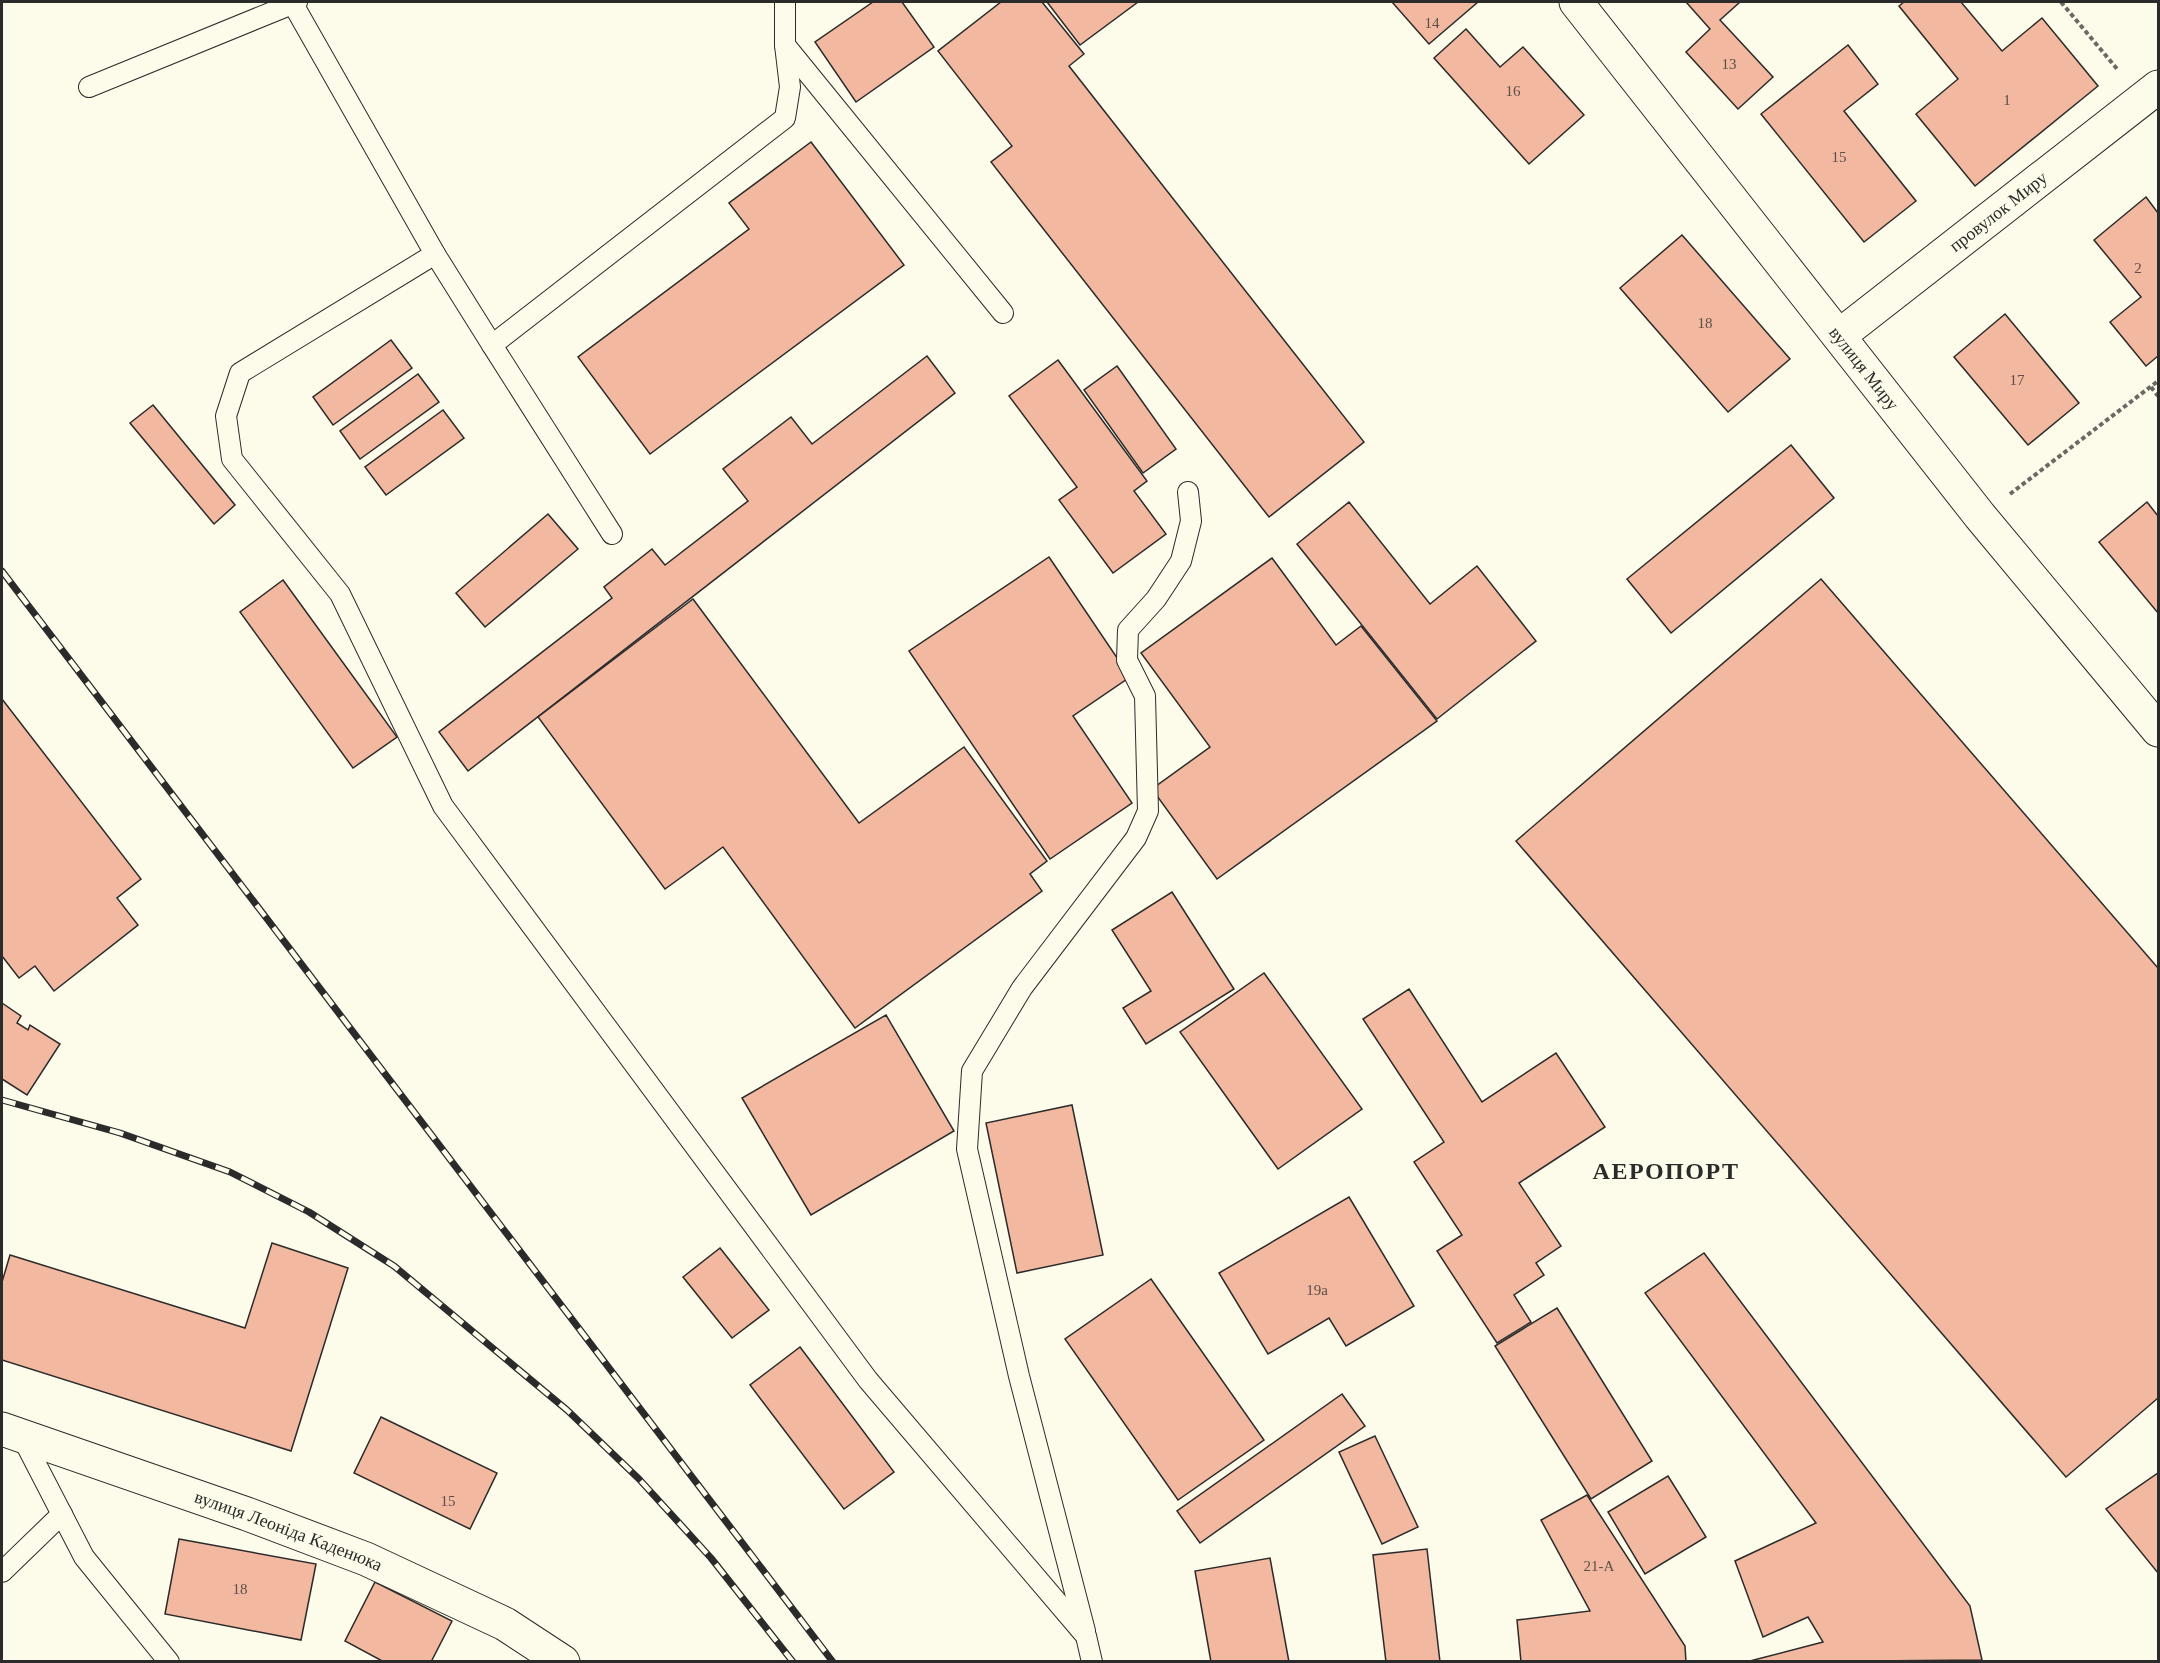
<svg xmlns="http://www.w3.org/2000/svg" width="2160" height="1663" font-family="Georgia,serif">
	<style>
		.building { fill: #f2b8a0; stroke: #2b2b2b; stroke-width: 1.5 }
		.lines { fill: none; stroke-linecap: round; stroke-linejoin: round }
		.service-casing { stroke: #2b2b2b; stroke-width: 22 }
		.minor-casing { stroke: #2b2b2b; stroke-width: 35 }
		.tertiary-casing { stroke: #2b2b2b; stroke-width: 35 }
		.secondary-casing { stroke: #2b2b2b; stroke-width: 35 }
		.path { stroke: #6a6964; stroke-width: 4; stroke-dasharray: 4.5 3; stroke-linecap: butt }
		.service { stroke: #fdfbea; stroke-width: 20 }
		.minor { stroke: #fdfbea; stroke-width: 33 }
		.tertiary { stroke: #fdfbea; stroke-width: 33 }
		.secondary { stroke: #fdfbea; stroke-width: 33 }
		.rail-casing { stroke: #2b2b2b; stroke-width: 7 }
		.rail { stroke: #fdfbea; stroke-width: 4.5; stroke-dasharray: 14; stroke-linecap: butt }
		.labels { text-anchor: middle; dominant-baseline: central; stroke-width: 4.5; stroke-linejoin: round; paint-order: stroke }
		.number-label { font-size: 15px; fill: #5d4e48 }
		.street-label { font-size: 18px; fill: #2b2b2b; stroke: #fdfbea }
		.district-label { font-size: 24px; font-weight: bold; letter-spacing: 1.5px; fill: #2b2b2b; stroke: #fdfbea }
	</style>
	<rect width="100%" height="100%" fill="#fdfbea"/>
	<!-- building -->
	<g class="building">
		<path d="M873,2H902L934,47L856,102L815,42Z"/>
		<path d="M1001,2H1042L1084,54L1069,66L1364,442L1269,517L991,162L1012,146L938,51Z"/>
		<path d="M1047,2H1138L1080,45Z"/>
		<path d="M1392,2H1478L1429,44Z"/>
		<path d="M1686,2H1740L1720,20L1773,77L1738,109L1686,52L1710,29Z"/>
		<path d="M1904,2H1961L2002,51L2042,18L2098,86L1975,186L1916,114L1958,79L1899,6Z"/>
		<path d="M1466,29L1500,67L1523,47L1584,115L1529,164L1434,58Z"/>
		<path d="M1848,45L1878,84L1844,111L1916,201L1864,242L1761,114Z"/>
		<path d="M811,142L904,265L650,454L578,357L749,229L729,203Z"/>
		<path d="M2146,197L2158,213V356L2146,366L2110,322L2141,297L2094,240Z"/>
		<path d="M1682,235L1790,359L1728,412L1620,288Z"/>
		<path d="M2005,314L2079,403L2028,445L1954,357Z"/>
		<path d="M391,340L412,368L333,425L313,397Z"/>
		<path d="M927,356L955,393L468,771L439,732L612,598L604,587L652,549L665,565L748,501L723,469L791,417L812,444Z"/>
		<path d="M1058,360L1147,481L1134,491L1166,534L1113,573L1059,500L1077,487L1009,396Z"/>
		<path d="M1117,366L1176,449L1143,473L1084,390Z"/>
		<path d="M418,374L439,402L360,459L340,431Z"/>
		<path d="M153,405L235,505L214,524L130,423Z"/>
		<path d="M443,410L464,438L386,495L365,467Z"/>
		<path d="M1791,445L1834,498L1671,633L1627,579Z"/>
		<path d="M1349,502L1430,604L1477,566L1536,641L1437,719L1297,544Z"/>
		<path d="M2147,502L2158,516V613L2099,542Z"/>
		<path d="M548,514L578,549L485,627L456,593Z"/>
		<path d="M1049,557L1130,677L1073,716L1132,803L1050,859L909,651Z"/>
		<path d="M1272,558L1336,645L1361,626L1437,721L1217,879L1152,789L1210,747L1141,653Z"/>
		<path d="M1821,579L2158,968V1398L2066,1477L1516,841Z"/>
		<path d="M283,580L397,737L353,768L240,612Z"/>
		<path d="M693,599L859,823L964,747L1047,861L1030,874L1042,891L855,1028L723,847L665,889L538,717Z"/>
		<path d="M2,699L141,879L117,898L138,925L54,991L35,966L19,978L2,956Z"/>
		<path d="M1172,892L1234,989L1146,1044L1123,1008L1151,991L1112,930Z"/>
		<path d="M1264,973L1362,1109L1278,1169L1180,1032Z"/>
		<path d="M1409,989L1482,1102L1556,1053L1605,1127L1519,1183L1561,1246L1536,1263L1544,1275L1514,1295L1531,1322L1497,1343L1437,1251L1462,1235L1414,1162L1444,1142L1363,1019Z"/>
		<path d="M2,1003L21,1016L17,1023L28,1030L30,1025L60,1044L27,1095L2,1079Z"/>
		<path d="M886,1015L954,1131L811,1215L742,1098Z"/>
		<path d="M1072,1105L1103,1255L1017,1273L986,1123Z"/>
		<path d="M1349,1197L1414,1306L1346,1346L1329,1318L1268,1354L1219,1273Z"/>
		<path d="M272,1243L348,1268L291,1451L2,1360V1282L10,1255L245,1328Z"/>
		<path d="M720,1248L769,1310L732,1338L683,1277Z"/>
		<path d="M1704,1253L1970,1606L1982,1660L1746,1662L1823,1642L1808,1617L1763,1637L1735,1561L1816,1523L1645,1293Z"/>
		<path d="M1151,1279L1264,1440L1178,1500L1065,1339Z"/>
		<path d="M1557,1308L1652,1461L1591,1499L1495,1346Z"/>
		<path d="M800,1347L894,1472L844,1509L750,1385Z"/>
		<path d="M1342,1394L1365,1426L1200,1543L1177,1511Z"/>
		<path d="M381,1417L497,1473L470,1529L354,1473Z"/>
		<path d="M1375,1436L1418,1527L1382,1544L1339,1452Z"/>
		<path d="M2158,1473V1573L2106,1509Z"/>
		<path d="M1668,1476L1706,1537L1645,1574L1608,1512Z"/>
		<path d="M1587,1495L1685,1646L1686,1662H1521L1517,1620L1590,1611L1541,1520Z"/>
		<path d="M179,1539L316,1564L301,1640L165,1614Z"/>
		<path d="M1427,1549L1440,1662H1386L1373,1555Z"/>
		<path d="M1270,1558L1289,1662H1211L1195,1571Z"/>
		<path d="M375,1582L452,1621L431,1662H384L345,1641Z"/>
	</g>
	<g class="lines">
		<defs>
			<g id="service">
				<path d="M293,4L435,254L240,373L226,416L232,459L340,594L443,806L868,1380L1086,1636L1092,1662"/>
				<path d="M785,45L1003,313"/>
				<path d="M89,87L297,2"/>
				<path d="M435,254L492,345L785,118L790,87L785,45V2"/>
				<path d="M492,345L612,534"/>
				<path d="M21,1435L84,1557L169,1662"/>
				<path d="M2,1572L62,1514"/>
				<path d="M1085,1631L1019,1376L967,1149L972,1071L1022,988L1136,838L1148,811L1145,696L1127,660L1128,630L1156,599L1181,561L1191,521L1188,492"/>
			</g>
			<g id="minor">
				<path id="s1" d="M1839,336L2158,87"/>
			</g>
			<g id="tertiary">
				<path id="s2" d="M2,1429L247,1514L366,1559L505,1624L563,1662"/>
			</g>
			<g id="secondary">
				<path id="s3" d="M1576,2L1980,516L2158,730"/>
			</g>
		</defs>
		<!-- service casing -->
		<use href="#service" class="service-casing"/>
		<!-- minor casing -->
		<use href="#minor" class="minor-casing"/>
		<!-- tertiary casing -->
		<use href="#tertiary" class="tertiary-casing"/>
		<!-- secondary casing -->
		<use href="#secondary" class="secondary-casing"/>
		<!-- path -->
		<g class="path">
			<path d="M2061,2L2118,70"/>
			<path d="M2151,387L2158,396"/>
			<path d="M2010,494L2158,381"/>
		</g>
		<!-- service -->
		<use href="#service" class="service"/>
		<!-- minor -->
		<use href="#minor" class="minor"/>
		<!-- tertiary -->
		<use href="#tertiary" class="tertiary"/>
		<!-- secondary -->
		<use href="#secondary" class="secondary"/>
		<defs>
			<g id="rail">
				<path d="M2,571L833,1662"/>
				<path d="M2,1100L120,1133L230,1172L309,1212L394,1266L567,1410L639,1479L711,1558L793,1662"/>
			</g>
		</defs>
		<!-- rail casing -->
		<use href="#rail" class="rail-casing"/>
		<!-- rail -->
		<use href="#rail" class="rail"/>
	</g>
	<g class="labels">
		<!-- number labels -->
		<g class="number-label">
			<text x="1432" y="23">14</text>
			<text x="1729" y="64">13</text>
			<text x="1513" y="91">16</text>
			<text x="2007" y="100">1</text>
			<text x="1839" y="157">15</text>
			<text x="2138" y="268">2</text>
			<text x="1705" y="323">18</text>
			<text x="2017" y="380">17</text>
			<text x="1317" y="1290">19а</text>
			<text x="448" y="1501">15</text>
			<text x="1599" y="1566">21-А</text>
			<text x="240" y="1589">18</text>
		</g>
		<!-- street labels -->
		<g class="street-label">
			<text stroke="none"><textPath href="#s1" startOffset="202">провулок Миру</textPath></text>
			<text stroke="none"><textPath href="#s3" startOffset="466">вулиця Миру</textPath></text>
			<text stroke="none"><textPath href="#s2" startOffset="304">вулиця Леоніда Каденюка</textPath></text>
		</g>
		<!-- district labels -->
		<g class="district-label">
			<text x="1666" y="1171">АЕРОПОРТ</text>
		</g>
	</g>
	<!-- border -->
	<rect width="2160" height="1663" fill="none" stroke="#2b2b2b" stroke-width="6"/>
</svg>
